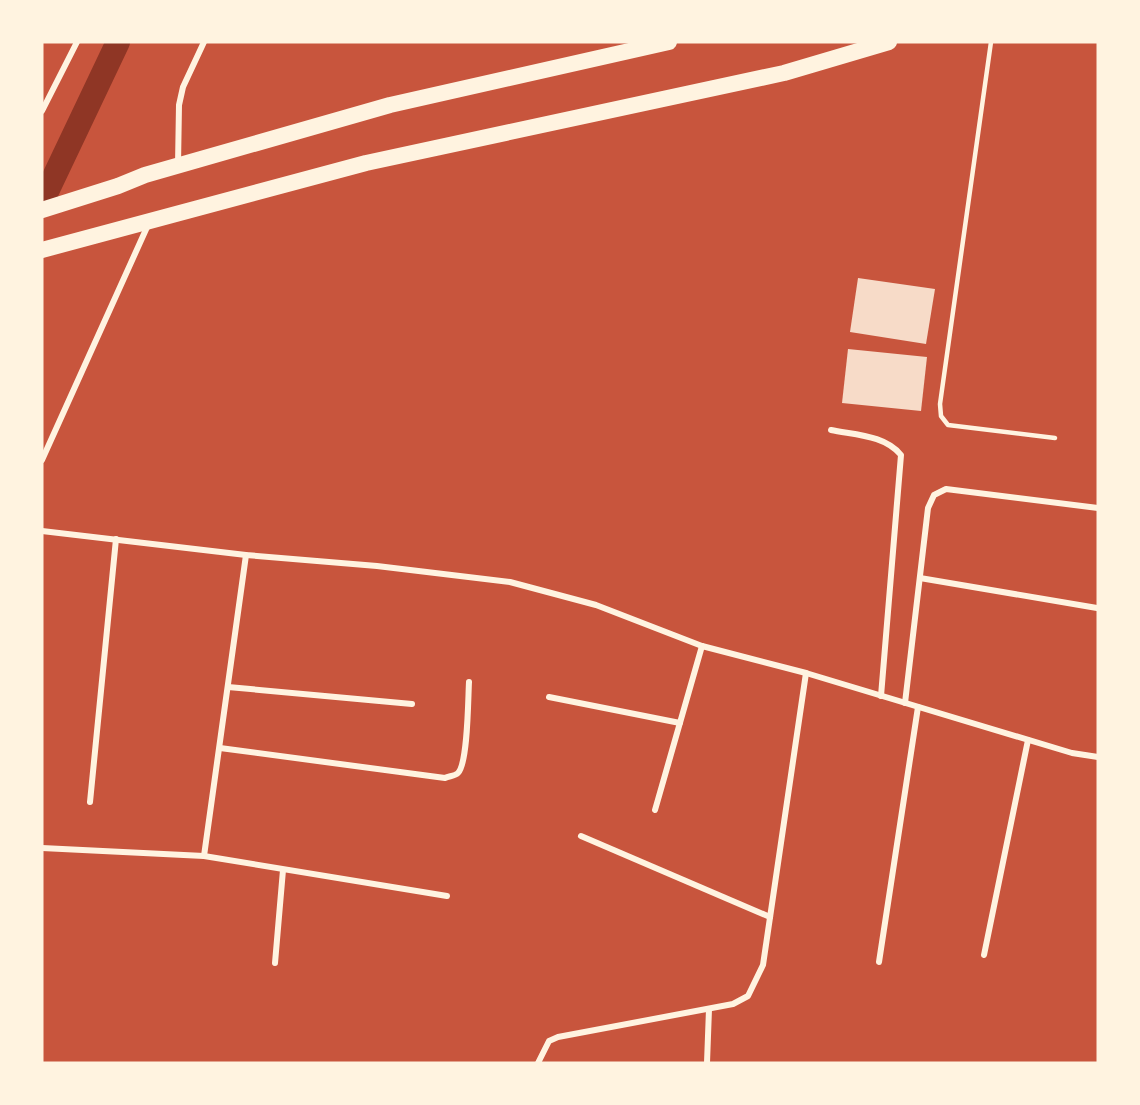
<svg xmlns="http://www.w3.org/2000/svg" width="1140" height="1105" font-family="Inter,sans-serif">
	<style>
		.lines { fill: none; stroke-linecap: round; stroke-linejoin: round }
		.canal { stroke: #8f3625; stroke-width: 24 }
		.building { fill: #f7dbc8 }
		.service { stroke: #fff3e0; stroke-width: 4.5 }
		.minor { stroke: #fff3e0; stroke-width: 6 }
		.trunk { stroke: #fff3e0; stroke-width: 16 }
	</style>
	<rect width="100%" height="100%" fill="#c8553d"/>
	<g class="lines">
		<!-- canal -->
		<path class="canal" d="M42,202L118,42"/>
	</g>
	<!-- building -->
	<g class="building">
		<path d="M858,278L935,289L926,344L850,332Z"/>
		<path d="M848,349L927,357L921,411L842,403Z"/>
	</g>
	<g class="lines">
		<!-- service -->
		<path class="service" d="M991,42L940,404L941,416L948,425L1055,438"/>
		<!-- minor -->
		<g class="minor">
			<path d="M42,111L77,42"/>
			<path d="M178,165L179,105L183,87L204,42"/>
			<path d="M831,430C855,435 885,435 901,455L881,696"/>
			<path d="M42,460L148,225"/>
			<path d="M42,531L246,555L377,566L510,582L596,605L702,646L806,673L1072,753L1098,757"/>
			<path d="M246,555L204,856L447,896"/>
			<path d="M920,578L1097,608"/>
			<path d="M228,687L412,704"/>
			<path d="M549,697L680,723"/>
			<path d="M905,703L928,508L934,495L946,489L1098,508"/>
			<path d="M220,748L445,778C449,776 455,776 458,773C468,763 468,699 469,682"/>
			<path d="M90,802L116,539"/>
			<path d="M655,810L702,646"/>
			<path d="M581,836L770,917"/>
			<path d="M42,848L204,856"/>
			<path d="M984,955L1028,740"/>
			<path d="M879,962L918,707"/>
			<path d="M275,963L283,870"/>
			<path d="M538,1063L549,1041L558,1037L733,1004L748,996L763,965L806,673"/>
			<path d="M707,1063L709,1009"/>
		</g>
		<!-- trunk -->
		<g class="trunk">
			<path d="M42,210L118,186L145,175L390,105L669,42"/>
			<path d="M42,250L366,163L784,73L889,42"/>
		</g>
	</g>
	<!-- border -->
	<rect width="1140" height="1105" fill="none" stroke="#fff3e0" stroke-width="87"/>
</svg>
